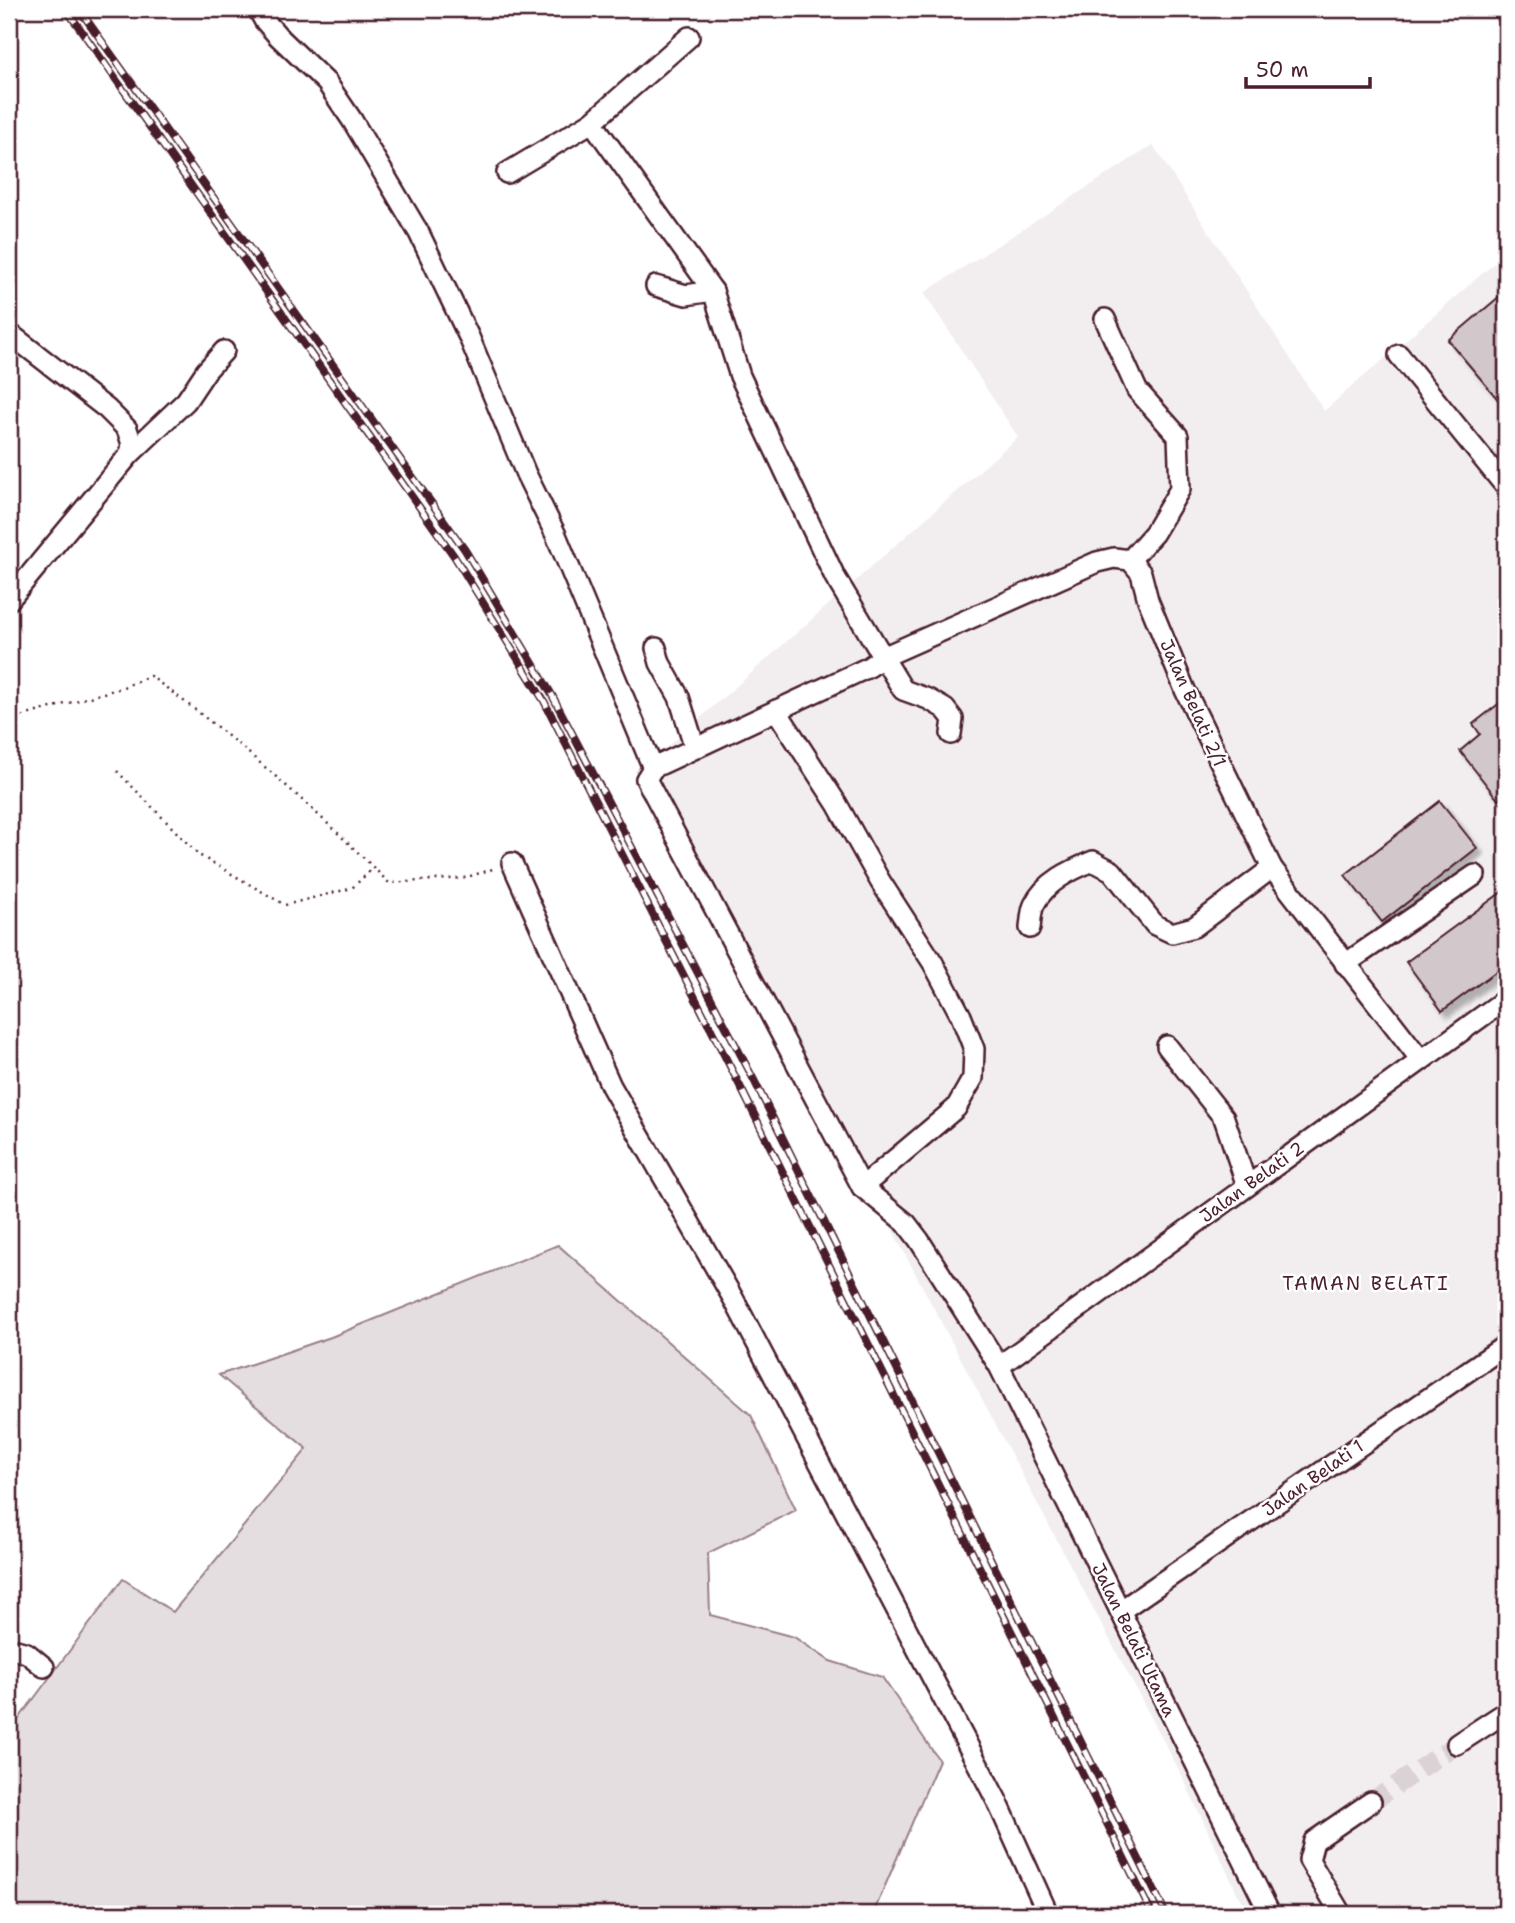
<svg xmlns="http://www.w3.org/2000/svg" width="1515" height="1923" font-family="'Shantell Sans',sans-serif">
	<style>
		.built { fill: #f2eeef }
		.green { fill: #e5dee0; stroke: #987e86; stroke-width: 2 }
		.building { fill: #d2c7cb; stroke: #4a1f2b; stroke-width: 2; filter: url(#shadow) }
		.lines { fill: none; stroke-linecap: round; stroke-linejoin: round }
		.minor-tunnel { stroke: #dbd2d5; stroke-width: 19; stroke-dasharray: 19 10; stroke-linecap: butt }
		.minor-casing { stroke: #4a1f2b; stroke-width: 24 }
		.path { stroke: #4a1f2b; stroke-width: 2.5; stroke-dasharray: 2 5; stroke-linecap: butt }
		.minor { stroke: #fff; stroke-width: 19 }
		.rail-casing { stroke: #4a1f2b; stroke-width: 8 }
		.rail { stroke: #fff; stroke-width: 5; stroke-dasharray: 16; stroke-linecap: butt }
		.labels { text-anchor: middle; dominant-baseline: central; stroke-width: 5; stroke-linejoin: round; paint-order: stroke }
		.street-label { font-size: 18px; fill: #4a1f2b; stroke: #fff }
		.neighbourhood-label { font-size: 19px; letter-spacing: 2px; fill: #4a1f2b; stroke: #fff }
	</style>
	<defs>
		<filter id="shadow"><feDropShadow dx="6" dy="6" stdDeviation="2" flood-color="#0004"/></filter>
	</defs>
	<rect width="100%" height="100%" fill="#fff"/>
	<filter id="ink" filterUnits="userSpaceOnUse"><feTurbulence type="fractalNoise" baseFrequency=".0143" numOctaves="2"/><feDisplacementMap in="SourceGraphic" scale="14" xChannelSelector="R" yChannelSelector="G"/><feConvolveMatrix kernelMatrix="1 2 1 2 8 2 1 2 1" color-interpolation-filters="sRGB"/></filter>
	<g filter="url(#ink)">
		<!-- built -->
		<path class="built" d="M1153,145L1324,411L1506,253V1914H1247L1181,1774L646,766L1018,437L924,293Z"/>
		<!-- green -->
		<path class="green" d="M558,1245L751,1415L796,1510L708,1553L710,1615L794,1637L830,1661L882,1677L939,1760L873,1914H9V1732L123,1579L173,1612L307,1449L219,1375L331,1337Z"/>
		<!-- building -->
		<g class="building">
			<path d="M1506,291V409L1448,340Z"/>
			<path d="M1506,698V810L1460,751L1480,734L1473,724Z"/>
			<path d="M1440,801L1477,848L1382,922L1345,875Z"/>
			<path d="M1506,889V964L1442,1011L1406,962Z"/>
		</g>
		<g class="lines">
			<!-- minor-tunnel -->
			<path class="minor-tunnel" d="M1371,1802L1457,1744"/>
			<defs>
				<g id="minor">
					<path d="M258,9L264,20L278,36L327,83L352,120L419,233L469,337L526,474L556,535L653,768"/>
					<path d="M592,122L713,291L740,376L835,577L883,657L903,690L928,699L945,709L953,719L951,734"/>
					<path d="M507,173L592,122L689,37"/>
					<path d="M656,286L686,295L713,291"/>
					<path d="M1105,319L1137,390L1178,436L1180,489L1154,533L1130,560"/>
					<path d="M9,333L107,409L127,429L132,444L130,454"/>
					<path d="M1399,355L1506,487"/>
					<path d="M9,600L130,454L186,401L206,371L224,351"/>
					<path d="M656,648L660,663L679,697L695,748"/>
					<path d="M776,710L837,804L880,881L933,963L961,1016L974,1049L973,1078L956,1108L862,1187"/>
					<path d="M512,863L611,1086L733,1298L997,1801L1048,1914"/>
					<path d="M1030,928C1031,921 1031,911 1034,905C1045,882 1071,870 1093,861L1112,871L1155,925L1172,933L1194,927L1272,868"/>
					<path d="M1345,964L1475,875"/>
					<path d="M1167,1046L1224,1118L1247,1186"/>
					<path d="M999,1366L1506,999"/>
					<path d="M1120,1611L1506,1345"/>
					<path d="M9,1648L27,1653L44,1667"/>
					<path d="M1457,1744L1506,1712"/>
					<path d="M1270,1914L999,1366L919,1240L906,1223L862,1187L646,779L653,768L869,667L883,657L1097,562L1114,558L1130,560L1141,573L1148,600L1185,690L1272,868L1421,1060"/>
					<path d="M1341,1914L1309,1860L1314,1841L1371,1802"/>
				</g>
			</defs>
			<!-- minor casing -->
			<use href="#minor" class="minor-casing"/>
			<!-- path -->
			<g class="path">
				<path d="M9,720L121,688L150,676C235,737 315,809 389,883L464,878L496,868"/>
				<path d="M117,771L199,855L285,905L352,888L373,868"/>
			</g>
			<!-- minor -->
			<use href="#minor" class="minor"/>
			<defs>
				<g id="rail">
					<path d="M66,9L454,556L544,701L741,1088L1152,1914"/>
					<path d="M79,9L465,550L552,695L754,1080L1166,1914"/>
				</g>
			</defs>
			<!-- rail casing -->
			<use href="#rail" class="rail-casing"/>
			<!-- rail -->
			<use href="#rail" class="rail"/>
		</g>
	</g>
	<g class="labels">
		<!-- street labels -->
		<g class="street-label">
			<text transform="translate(1193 703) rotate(66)">Jalan Belati 2/1</text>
			<text transform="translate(1252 1182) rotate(-36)">Jalan Belati 2</text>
			<text transform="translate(1313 1478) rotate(-35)">Jalan Belati 1</text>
			<text transform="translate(1134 1640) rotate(64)">Jalan Belati Utama</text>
		</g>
		<!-- neighbourhood labels -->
		<g class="neighbourhood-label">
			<text x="1366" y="1283">TAMAN BELATI</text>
		</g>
	</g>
	<!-- margin -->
	<rect width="1515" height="1923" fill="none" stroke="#fff" stroke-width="35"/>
	<rect x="18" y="18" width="1480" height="1888" fill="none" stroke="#4a1f2b" stroke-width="2.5" filter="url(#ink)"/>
	<!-- scale -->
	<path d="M1246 77v10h124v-10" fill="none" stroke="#4a1f2b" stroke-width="3.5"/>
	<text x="1256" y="77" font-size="21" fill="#4a1f2b" stroke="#ffffff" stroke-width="5" paint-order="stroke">50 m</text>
</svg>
